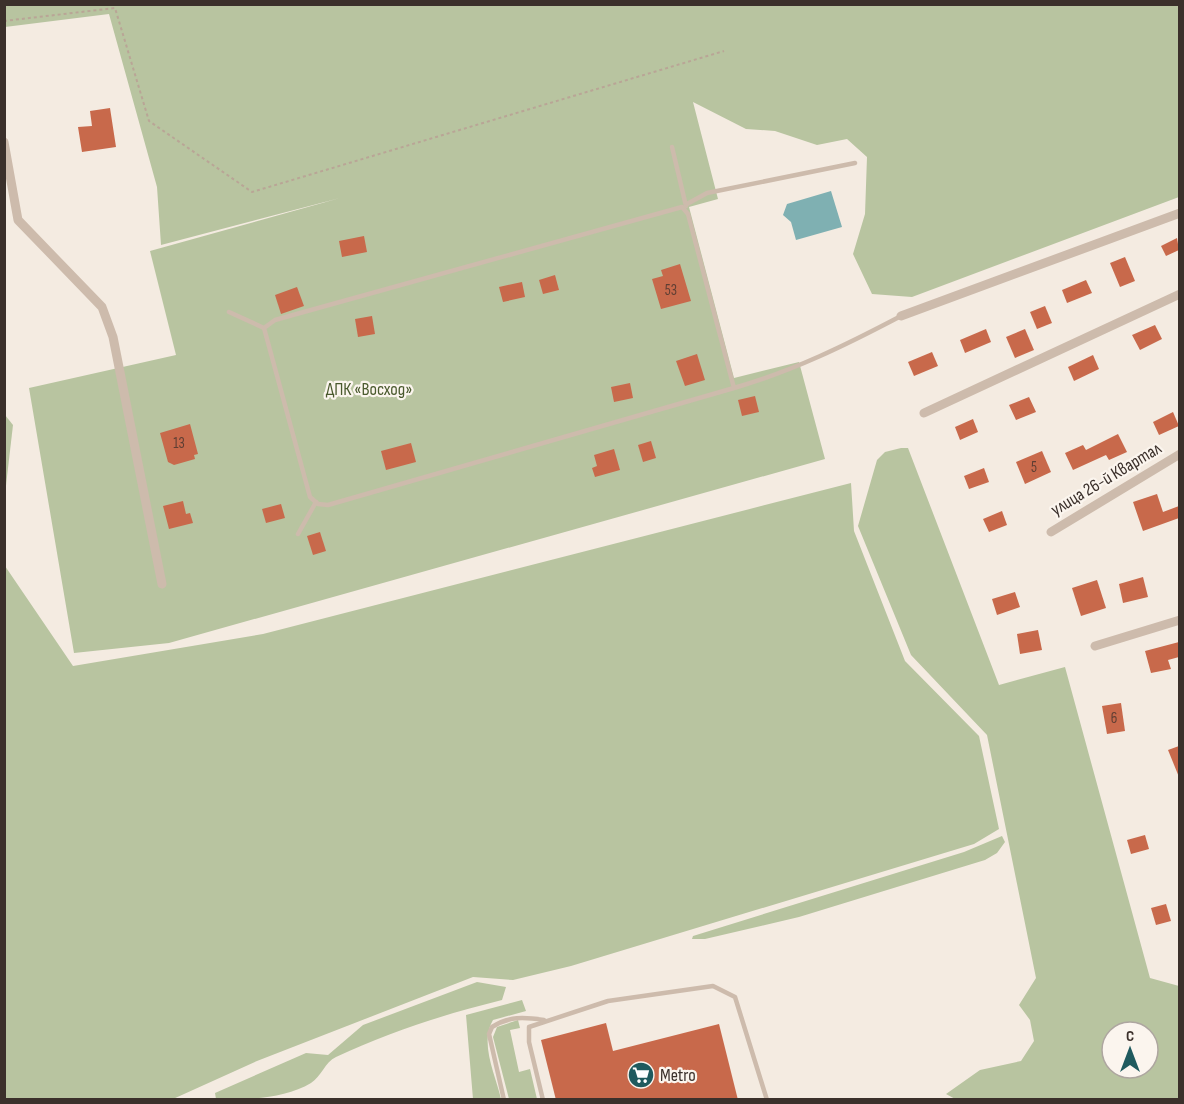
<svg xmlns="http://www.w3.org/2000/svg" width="1184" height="1104" font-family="'Sofia Sans Condensed',sans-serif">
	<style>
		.green { fill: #b8c4a0; fill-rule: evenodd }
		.water { fill: #7fb0b2 }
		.building { fill: #c8694b }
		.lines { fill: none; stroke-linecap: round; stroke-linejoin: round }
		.path { stroke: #b9a596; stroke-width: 2; stroke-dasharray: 3 3; stroke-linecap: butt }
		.lane { stroke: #cdbbac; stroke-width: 4.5 }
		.street { stroke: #cdbbac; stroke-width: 9 }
		.labels { text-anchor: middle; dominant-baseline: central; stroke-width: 4.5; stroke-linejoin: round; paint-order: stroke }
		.number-label { font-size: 15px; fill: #5e3e33 }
		.park-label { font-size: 18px; fill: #4a5a2e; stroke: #fbf5ee }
		.street-label { font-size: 18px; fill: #3b302b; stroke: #fbf5ee }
		.poi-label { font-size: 18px; fill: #3b302b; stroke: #fbf5ee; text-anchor: start }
	</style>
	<rect width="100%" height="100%" fill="#f4ebe1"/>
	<!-- green -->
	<g class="green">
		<path d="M4,5H1179V197L912,297L872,294L853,254L865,214L867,157L847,139L817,145L775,131L746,129L693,102L718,199L689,207L734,378L799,362L825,459L169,643L74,653L29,388L176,355L150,251L340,198L161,245L157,187L109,14L5,27Z"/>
		<path d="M5,415L13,425L5,494Z"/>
		<path d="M901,448H908L999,685L1065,667L1150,978L1179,986V1099L957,1100L946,1094L980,1070L1021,1061L1034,1041L1030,1020L1019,1005L1036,978L987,735L911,655L858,526L877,460L885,452ZM1112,1032H1148V1068H1112Z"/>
		<path d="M851,483L854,531L905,661L979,736L999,829L974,844L571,966L513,980L473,977L257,1061L173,1099H5V566L73,666L263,634Z"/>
		<path d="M1002,836L1005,842L997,853L985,860L799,917L705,939H692L693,936L964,852Z"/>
		<path d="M477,982L506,987L502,1000C445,1014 390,1032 336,1057C325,1062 321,1077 311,1083C284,1099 246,1100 216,1099L215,1093L306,1053L328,1055L363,1025Z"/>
		<path d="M522,1000L526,1011L493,1020C479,1043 496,1076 501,1099H473L466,1015Z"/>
		<path d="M518,1020L520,1028L510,1030L519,1072L530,1069L537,1099H509L493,1037L497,1027Z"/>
	</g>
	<!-- water -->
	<path class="water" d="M831,191L842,227L796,240L791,222L783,215L787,204Z"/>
	<!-- building -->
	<g class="building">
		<path d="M110,108L116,147L82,152L78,127L92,126L90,111Z"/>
		<path d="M364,236L367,252L342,257L339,241Z"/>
		<path d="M1177,238L1179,250L1166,256L1161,246Z"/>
		<path d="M1125,257L1135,281L1120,287L1110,263Z"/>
		<path d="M680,264L691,301L661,309L652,279L663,276L661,270Z"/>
		<path d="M555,275L559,290L543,294L539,280Z"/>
		<path d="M1086,280L1092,293L1067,303L1062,290Z"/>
		<path d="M522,282L525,297L503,302L499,287Z"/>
		<path d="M297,287L304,306L281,314L275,295Z"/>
		<path d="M1045,306L1052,323L1037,329L1030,312Z"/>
		<path d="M372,316L375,334L358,337L355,319Z"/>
		<path d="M1155,325L1162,339L1140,350L1132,335Z"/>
		<path d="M986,329L991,342L965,353L960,340Z"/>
		<path d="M1025,329L1034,350L1015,358L1006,337Z"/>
		<path d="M932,352L938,366L914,376L908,362Z"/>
		<path d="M697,354L705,380L685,386L676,361Z"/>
		<path d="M1093,355L1099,369L1074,381L1068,367Z"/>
		<path d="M630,383L633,398L614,402L611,387Z"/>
		<path d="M755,396L759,412L742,416L738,400Z"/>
		<path d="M1029,397L1036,412L1016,420L1009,405Z"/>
		<path d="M1173,412L1179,426L1159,435L1153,422Z"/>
		<path d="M973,419L978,432L960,440L955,427Z"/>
		<path d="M190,424L198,454L194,455L195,459L174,465L168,462L160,433Z"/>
		<path d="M1118,434L1127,452L1109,460L1106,455L1073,470L1065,453L1083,445L1086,450Z"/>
		<path d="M651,441L656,458L643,462L638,445Z"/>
		<path d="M411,443L416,462L386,470L381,451Z"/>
		<path d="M614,449L620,470L595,477L592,468L597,466L594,455Z"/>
		<path d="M1042,451L1051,472L1025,484L1016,462Z"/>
		<path d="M984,468L989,482L969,489L964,476Z"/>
		<path d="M1157,494L1163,512L1179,506V518L1143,531L1133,502Z"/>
		<path d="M183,501L186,514L190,513L193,523L169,529L163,506Z"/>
		<path d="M281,504L285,518L266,523L262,509Z"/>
		<path d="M1002,511L1007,525L989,532L983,519Z"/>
		<path d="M320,532L326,551L313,555L307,536Z"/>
		<path d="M1143,577L1148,597L1123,603L1119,584Z"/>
		<path d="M1097,580L1106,608L1081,616L1072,588Z"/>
		<path d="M1015,592L1020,607L997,615L992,599Z"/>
		<path d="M1038,630L1042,650L1020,654L1017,634Z"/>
		<path d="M1179,642V657L1168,660L1171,669L1151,673L1145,651Z"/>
		<path d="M1121,703L1125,731L1107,734L1102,706Z"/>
		<path d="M1179,746V777L1168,750Z"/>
		<path d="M1145,835L1149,849L1131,854L1127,840Z"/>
		<path d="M1166,904L1171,921L1156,925L1151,908Z"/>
		<path d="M606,1023L613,1051L719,1024L738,1100H556L541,1040Z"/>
	</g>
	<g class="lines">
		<!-- path -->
		<path class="path" d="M4,21L115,8L149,121L252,192L724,51"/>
		<!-- lane -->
		<g class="lane">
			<path d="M672,147L686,206"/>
			<path d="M687,204L707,193L855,163"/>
			<path d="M229,312L264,328"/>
			<path d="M734,388L688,214L682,207L275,320L264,328L310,497L318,504L328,505L734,388C793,371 846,345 901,316"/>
			<path d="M298,534L316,502"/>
			<path d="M504,1100L489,1034L492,1027C509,1016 524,1017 544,1020"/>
			<path d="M543,1100L529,1042V1027L608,1001L713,986L735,997L767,1100"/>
		</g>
		<!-- street -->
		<g class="street">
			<path d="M4,142L18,220L102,307L113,337L162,584"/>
			<path d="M901,316L1180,213"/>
			<path d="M924,413L1180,294"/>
			<path d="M1051,532L1180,454"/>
			<path d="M1095,646L1180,620"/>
		</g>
	</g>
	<!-- icons -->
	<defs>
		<symbol id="supermarket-disc" viewBox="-11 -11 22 22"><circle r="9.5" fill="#1f5a5e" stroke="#fbf5ee"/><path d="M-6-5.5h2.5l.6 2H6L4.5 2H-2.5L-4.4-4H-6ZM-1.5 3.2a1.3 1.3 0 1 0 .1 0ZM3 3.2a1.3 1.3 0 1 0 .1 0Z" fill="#fff"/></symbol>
	</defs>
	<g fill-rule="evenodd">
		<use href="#supermarket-disc" x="626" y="1060" width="30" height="30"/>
	</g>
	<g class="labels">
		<!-- number labels -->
		<g class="number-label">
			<text x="671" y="290">53</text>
			<text x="179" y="443">13</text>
			<text x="1034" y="467">5</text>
			<text x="1114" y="718">6</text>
		</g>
		<!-- park labels -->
		<g class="park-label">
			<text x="369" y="389">ДПК «Восход»</text>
		</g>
		<!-- street labels -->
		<g class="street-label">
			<text transform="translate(1106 479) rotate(-31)">улица 26-й Квартал</text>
		</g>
		<!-- poi labels -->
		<g class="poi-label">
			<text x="660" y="1075">Metro</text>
		</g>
	</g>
	<!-- border -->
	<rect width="1184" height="1104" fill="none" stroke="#3b302b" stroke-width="12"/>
	<!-- north arrow -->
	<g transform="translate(1130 1050)"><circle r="28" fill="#fbf5ee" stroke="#aea6a0" stroke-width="1.5"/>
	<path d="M0-4.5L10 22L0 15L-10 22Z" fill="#1f5a5e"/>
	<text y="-9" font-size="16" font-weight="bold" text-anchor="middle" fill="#3b302b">С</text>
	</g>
</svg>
